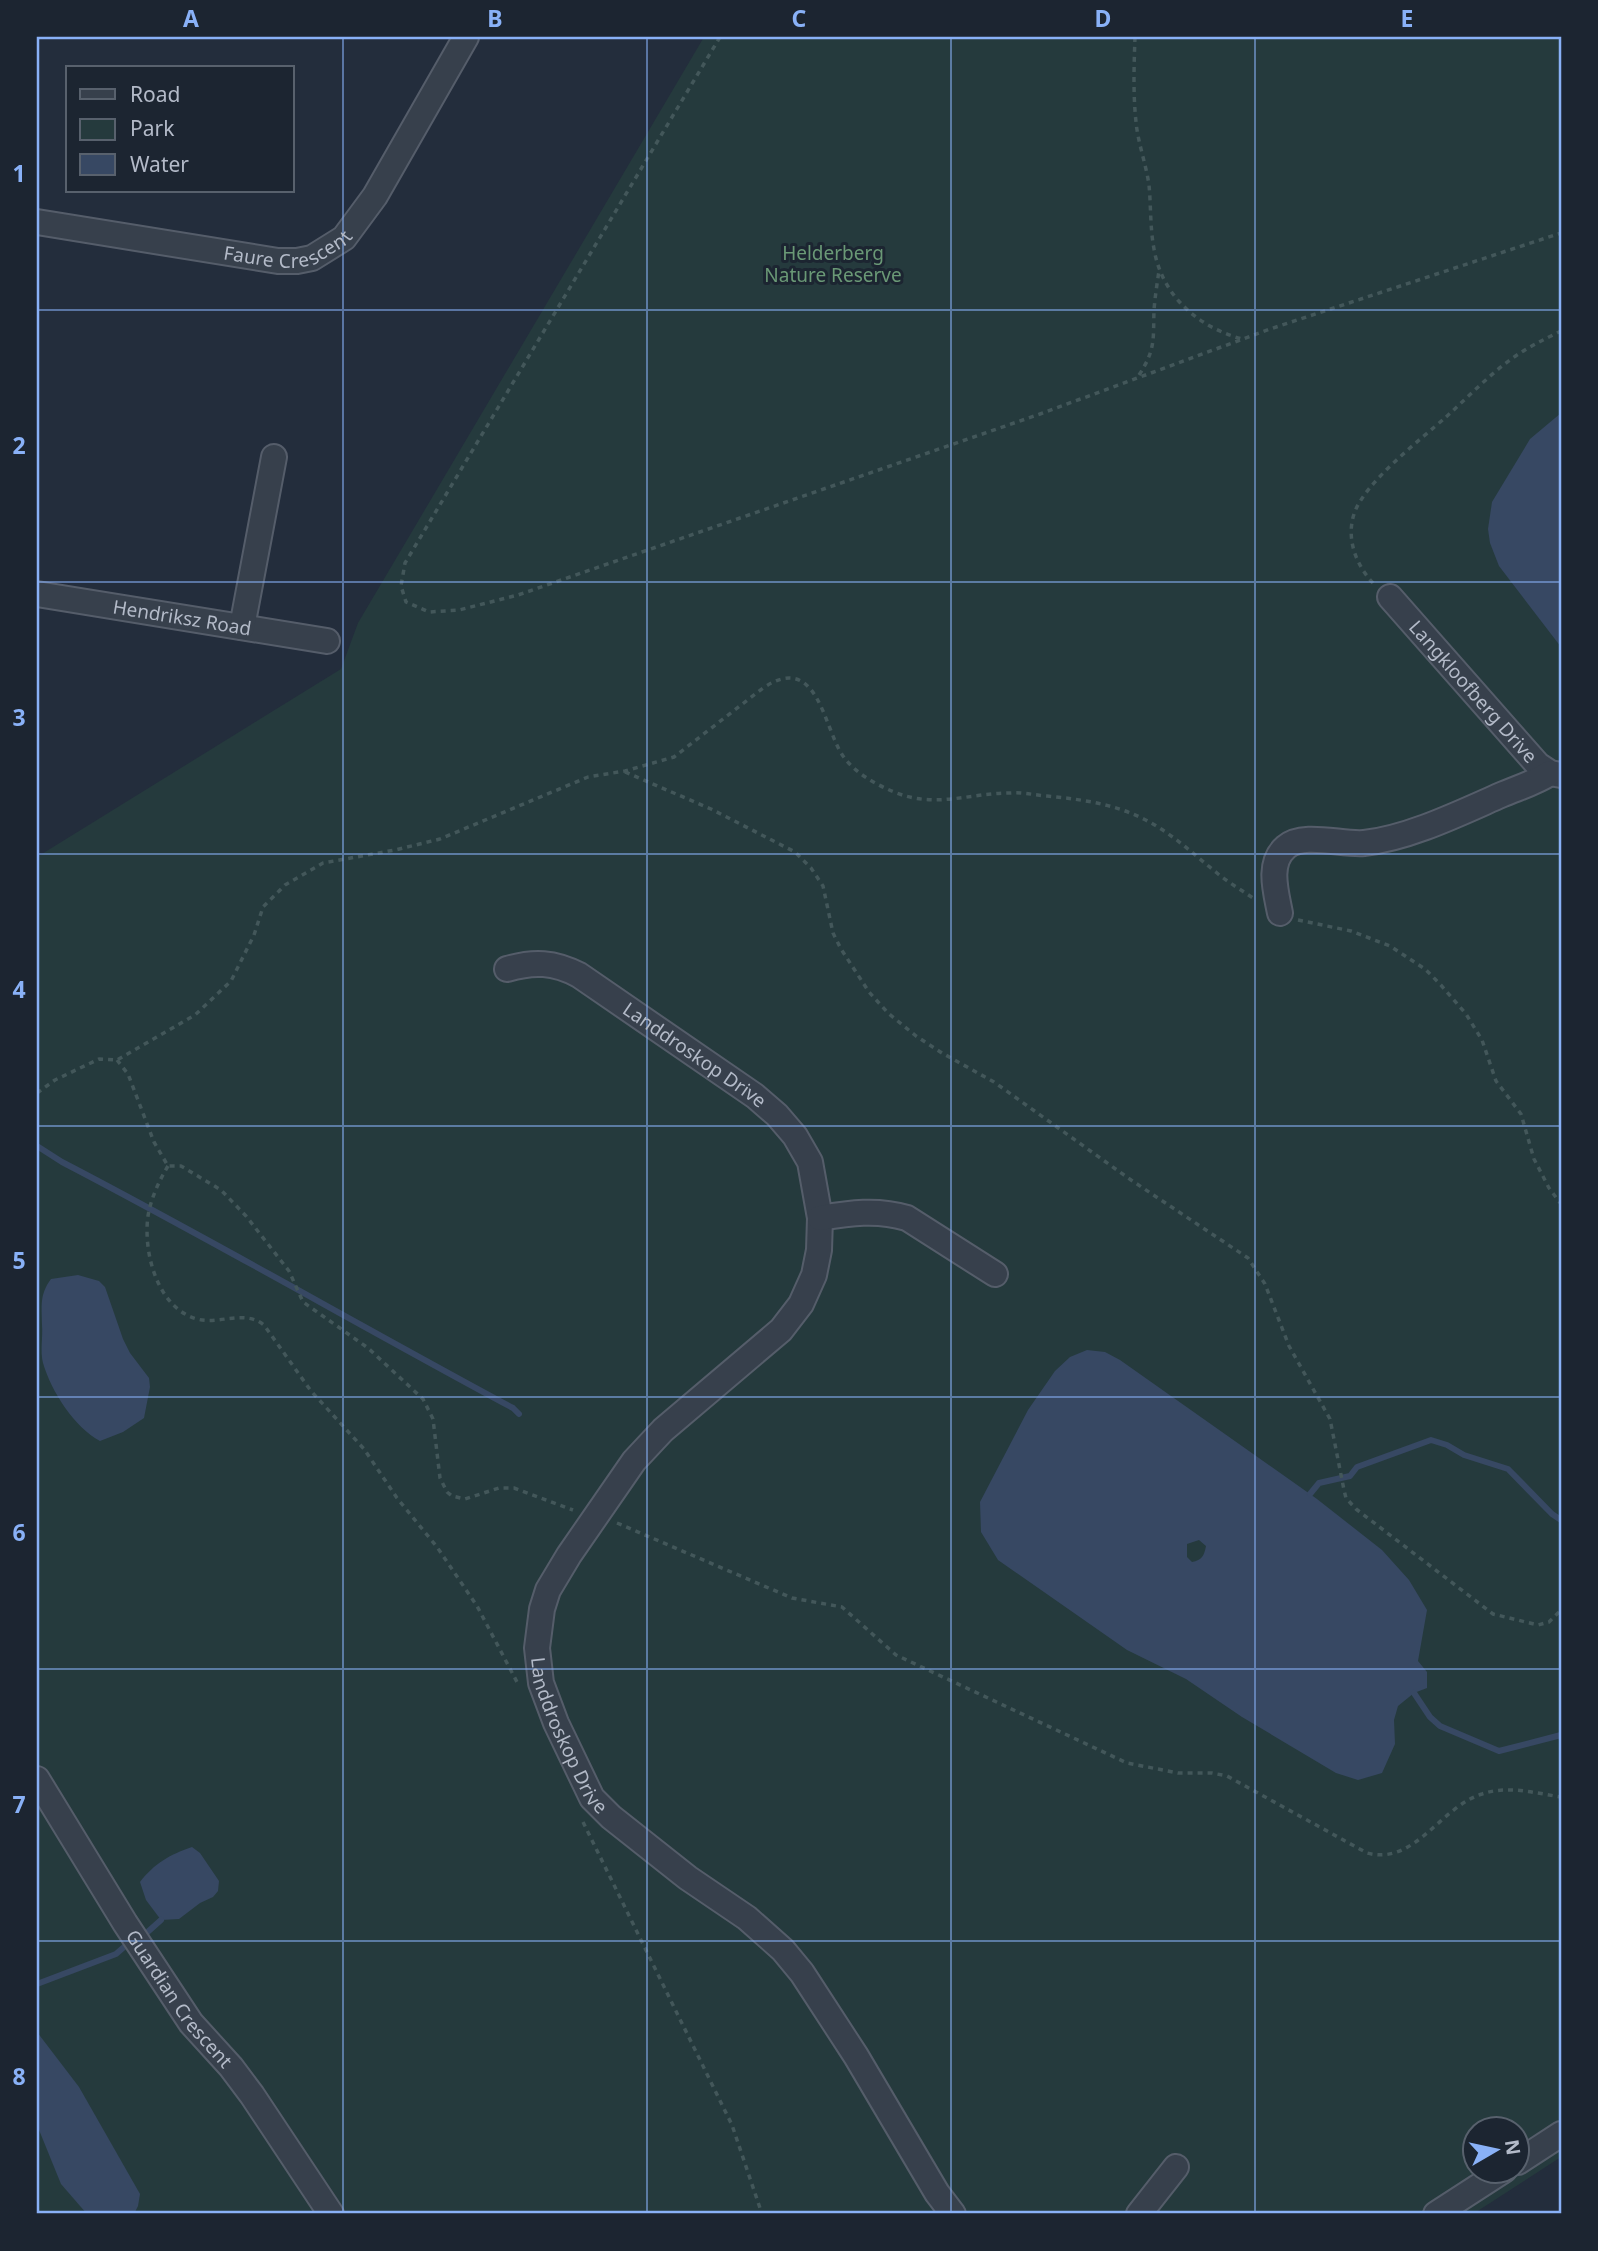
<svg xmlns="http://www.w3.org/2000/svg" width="1598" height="2251" font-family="'Noto Sans',sans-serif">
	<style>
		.green { fill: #253a3d; fill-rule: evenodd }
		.water { fill: #374863; fill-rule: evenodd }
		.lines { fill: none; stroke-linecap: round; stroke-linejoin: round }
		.stream { stroke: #374863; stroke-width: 6 }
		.minor-casing { stroke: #555d6a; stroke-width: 28 }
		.path { stroke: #43575a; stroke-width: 3.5; stroke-dasharray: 5 5; stroke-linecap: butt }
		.minor { stroke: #37404c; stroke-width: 24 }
		.grid { fill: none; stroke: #89b1f7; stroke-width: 2; stroke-opacity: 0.55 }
		.labels { text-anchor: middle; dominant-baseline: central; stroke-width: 6; stroke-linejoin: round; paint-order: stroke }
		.street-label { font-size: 19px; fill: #b3bac8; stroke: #1c2531 }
		.park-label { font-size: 19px; fill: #6a9976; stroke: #1c2531 }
		.neatline { fill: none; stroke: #89b1f7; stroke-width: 2.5 }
		.grid-label { font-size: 23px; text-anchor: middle; font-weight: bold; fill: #89b1f7 }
	</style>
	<rect width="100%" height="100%" fill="#232d3c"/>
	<!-- green -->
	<path class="green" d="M704,37H1561V2157L1473,2214H37V857L341,669L358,623ZM1476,2128H1518V2170H1476Z"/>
	<!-- water -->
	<g class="water">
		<path d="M1561,413V647L1499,566L1490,543L1488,529L1492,502L1530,439Z"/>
		<path d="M78,1275L99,1281L105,1287L123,1339L130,1353L149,1378L150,1387L144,1418L123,1432L100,1441C75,1428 51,1391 43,1363C40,1351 43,1337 42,1325C42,1307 39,1295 51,1279Z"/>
		<path d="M1087,1350L1105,1352L1120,1360L1317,1499L1382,1550L1409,1580L1427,1610L1418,1661L1427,1672V1688L1414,1693L1398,1706L1394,1720L1395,1744L1382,1773L1358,1780L1336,1773L1242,1717L1186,1679L1127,1650L998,1560L981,1532L980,1502L1028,1410L1055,1371L1070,1357ZM1199,1540L1206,1546C1204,1556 1202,1560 1192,1562L1187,1557V1544Z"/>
		<path d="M192,1847L200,1853L219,1881L218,1891L213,1897L200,1903L179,1919L161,1920L146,1900L140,1882C155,1863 169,1855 192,1847Z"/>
		<path d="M37,2032L79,2087L140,2194L138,2206L134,2214H87L61,2184L37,2125Z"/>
	</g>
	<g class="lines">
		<!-- stream -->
		<g class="stream">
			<path d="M37,1146L62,1162C214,1241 362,1327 513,1408L519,1414"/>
			<path d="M1310,1494L1319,1483L1350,1476L1357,1467L1431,1440L1447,1445L1464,1455L1508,1469L1552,1514L1561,1520"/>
			<path d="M1414,1693L1430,1717L1440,1726L1499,1751L1561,1735"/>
			<path d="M142,1937L161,1920"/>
			<path d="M37,1984L116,1954L124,1947"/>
		</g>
		<defs>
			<g id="minor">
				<path id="s1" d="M37,222L278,261H297L312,258L344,238L375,196L466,37"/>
				<path id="s2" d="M37,594L327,641"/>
				<path id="s3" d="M1390,597L1538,765L1550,773L1561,775"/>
				<path d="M242,627L274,457"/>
				<path d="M1280,913C1276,892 1267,863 1286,847C1303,832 1342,845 1364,843C1409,838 1460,813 1501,795C1517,788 1535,783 1550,773"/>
				<path id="s4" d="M507,969C534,961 554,962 579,975L755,1096L777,1115L795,1136L810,1162L820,1218L819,1250L814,1275L801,1304L781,1330L663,1430L634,1461L569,1555L548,1590L542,1609L537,1648L541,1683L556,1723L592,1798L611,1817L688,1878L747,1918L783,1950L802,1973L856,2056L937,2193L953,2214"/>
				<path d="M820,1218C850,1213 877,1209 907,1218L995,1274"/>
				<path id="s5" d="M37,1779L125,1923L191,2023L231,2067L252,2095L331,2214"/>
				<path d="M1518,2162L1561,2134"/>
				<path d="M1139,2214L1176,2167"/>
				<path d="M1436,2214L1504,2170"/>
			</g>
		</defs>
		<!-- minor casing -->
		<use href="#minor" class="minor-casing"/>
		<!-- path -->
		<g class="path">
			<path d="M720,37L405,563L401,586L406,602L429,612L459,610L518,595L1040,414L1270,329L1561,233"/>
			<path d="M1135,37C1134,65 1133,94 1136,122C1138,143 1146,164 1149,185C1151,206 1150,228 1154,249C1162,296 1198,327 1242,339"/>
			<path d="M1139,375C1156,349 1153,339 1154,310C1155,297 1157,284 1159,271"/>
			<path d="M1373,583C1356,565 1346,539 1354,514C1364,483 1420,440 1446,417C1467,398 1487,377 1510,360C1526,348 1543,340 1561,331"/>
			<path d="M625,772L711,809L795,852L811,868L823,886L833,933L841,949L869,992L888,1013L916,1036L942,1053L994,1082L1131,1180L1248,1258L1265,1284L1289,1346L1330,1419L1344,1490L1346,1498L1356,1509L1493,1614L1538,1625L1549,1622L1561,1610"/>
			<path d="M1298,920L1351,931L1390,946L1425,969L1440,984L1466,1014L1482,1040L1496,1081L1521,1114L1534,1159L1549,1188L1561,1204"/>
			<path d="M117,1060L128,1074L154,1142L168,1166H181L221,1190L246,1216L289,1271L303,1302L368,1348L423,1399L433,1419L440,1478L447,1492L452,1496L465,1499L499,1488H514L573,1510"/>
			<path d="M37,1093L55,1080L99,1059L117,1060L195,1015L231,981L254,935L263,907L285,885L323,863L395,850L440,839L588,777L625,771L674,757L763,688C818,651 823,727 843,756C855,773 875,784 894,792C935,809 969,793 1010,793C1022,792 1034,795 1047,796C1087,800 1123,805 1158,827C1179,840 1197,857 1217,873C1229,883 1243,891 1256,900"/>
			<path d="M168,1166C159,1181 151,1198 148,1216C143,1252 157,1308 197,1319C220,1325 244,1309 264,1325L311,1391L364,1449L397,1498L437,1547L477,1606L517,1682"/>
			<path d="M617,1523L792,1598L842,1607L896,1655L1127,1763L1178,1773H1212L1227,1776L1367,1853C1415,1866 1440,1807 1482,1794C1508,1785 1535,1793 1561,1797"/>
			<path d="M583,1822L732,2125L762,2214"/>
		</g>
		<!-- minor -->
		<use href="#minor" class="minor"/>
	</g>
	<!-- grid -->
	<path class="grid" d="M343,37V2214M647,37V2214M951,37V2214M1255,37V2214M37,310H1561M37,582H1561M37,854H1561M37,1126H1561M37,1397H1561M37,1669H1561M37,1941H1561"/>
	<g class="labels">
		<!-- street labels -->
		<g class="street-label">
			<text stroke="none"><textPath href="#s1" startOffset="256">Faure Crescent</textPath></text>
			<text stroke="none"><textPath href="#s2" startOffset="147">Hendriksz Road</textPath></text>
			<text stroke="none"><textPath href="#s3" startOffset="126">Langkloofberg Drive</textPath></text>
			<text stroke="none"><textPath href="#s4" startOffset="215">Landdroskop Drive</textPath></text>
			<text stroke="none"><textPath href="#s4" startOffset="1059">Landdroskop Drive</textPath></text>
			<text stroke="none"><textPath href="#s5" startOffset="262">Guardian Crescent</textPath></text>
		</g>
		<!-- park labels -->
		<g class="park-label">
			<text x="833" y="253">Helderberg<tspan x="833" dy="22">Nature Reserve</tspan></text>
		</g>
	</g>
	<!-- border -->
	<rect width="1598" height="2251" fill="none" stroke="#1c2531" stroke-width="77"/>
	<!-- legend -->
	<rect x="66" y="66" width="228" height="126" fill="#1c2531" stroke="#58616d" stroke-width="2"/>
	<rect x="80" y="89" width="35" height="10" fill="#37404c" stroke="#58616d" stroke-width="2"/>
	<text x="130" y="102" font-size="21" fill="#b3bac8">Road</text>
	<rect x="80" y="119" width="35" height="21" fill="#253a3d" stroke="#58616d" stroke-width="2"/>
	<text x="130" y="136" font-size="21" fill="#b3bac8">Park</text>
	<rect x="80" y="154" width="35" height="21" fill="#374863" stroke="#58616d" stroke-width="2"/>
	<text x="130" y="172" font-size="21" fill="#b3bac8">Water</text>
	<!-- north arrow -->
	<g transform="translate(1496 2150) rotate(81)"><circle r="33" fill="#1c2531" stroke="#58616d" stroke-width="2"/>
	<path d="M0-5L12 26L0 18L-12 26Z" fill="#89b1f7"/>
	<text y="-10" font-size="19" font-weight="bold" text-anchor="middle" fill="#b3bac8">N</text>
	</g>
	<rect x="38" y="38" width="1522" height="2174" class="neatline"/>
	<g class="grid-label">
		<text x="191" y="27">A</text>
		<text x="495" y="27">B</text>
		<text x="799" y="27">C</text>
		<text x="1103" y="27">D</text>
		<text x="1407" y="27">E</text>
		<text x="19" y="182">1</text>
		<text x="19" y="454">2</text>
		<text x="19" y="726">3</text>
		<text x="19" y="998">4</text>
		<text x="19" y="1269">5</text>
		<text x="19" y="1541">6</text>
		<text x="19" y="1813">7</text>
		<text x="19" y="2085">8</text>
	</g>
</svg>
